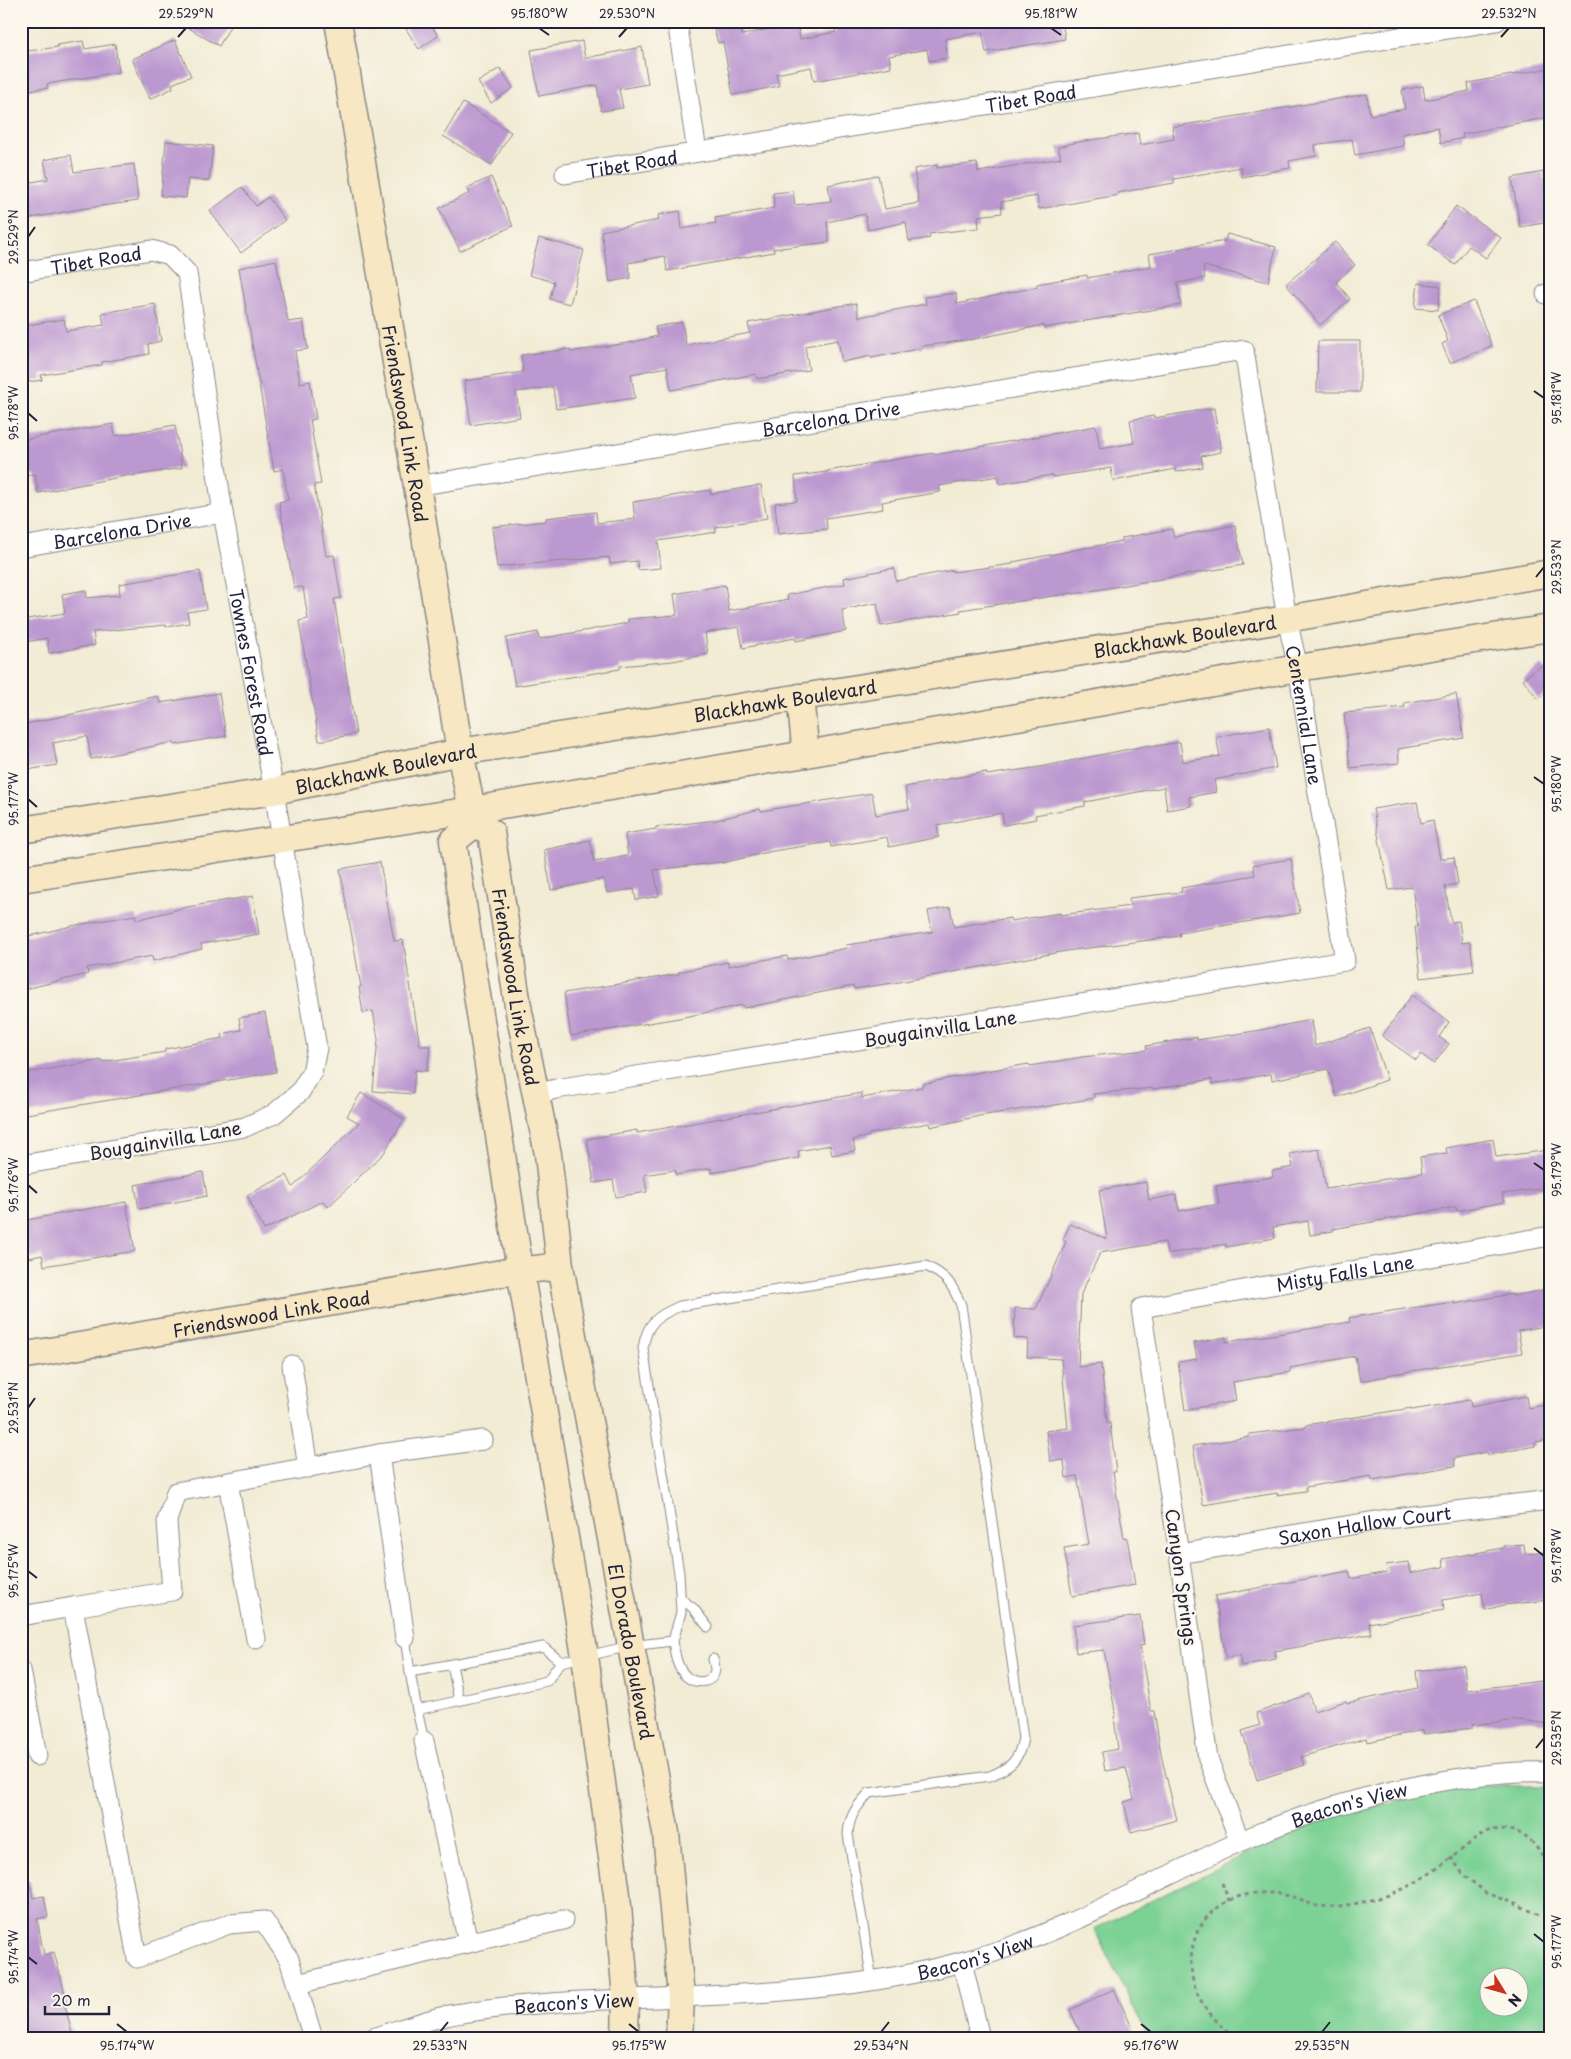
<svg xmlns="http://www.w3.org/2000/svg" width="1571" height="2059" font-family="'Playpen Sans',sans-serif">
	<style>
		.green { fill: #7bd194; stroke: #4e7a68; fill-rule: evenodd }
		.building { fill: #bc98d0 }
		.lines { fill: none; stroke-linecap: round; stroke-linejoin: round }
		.lane-casing { stroke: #8a8788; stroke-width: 11 }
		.street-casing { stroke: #8a8788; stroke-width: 21 }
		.secondary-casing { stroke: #8a8788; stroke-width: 29 }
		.path { stroke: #8a8788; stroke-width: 3; stroke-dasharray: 4 4; stroke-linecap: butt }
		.lane { stroke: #fff; stroke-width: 9 }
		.street { stroke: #fff; stroke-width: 19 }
		.secondary { stroke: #f7e8c3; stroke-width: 26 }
		.ticks { fill: none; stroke: #22223b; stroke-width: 2 }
		.labels { text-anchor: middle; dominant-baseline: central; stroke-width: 4.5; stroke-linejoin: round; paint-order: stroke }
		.street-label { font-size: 18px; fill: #22223b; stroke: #fbf7ec }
		.neatline { fill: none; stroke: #22223b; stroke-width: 2 }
		.ticks-label { font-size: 12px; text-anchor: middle; fill: #22223b }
	</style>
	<rect width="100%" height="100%" fill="#fbf7ec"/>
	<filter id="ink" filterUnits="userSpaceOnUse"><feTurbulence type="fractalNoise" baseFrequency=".02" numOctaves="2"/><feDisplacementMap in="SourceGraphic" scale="10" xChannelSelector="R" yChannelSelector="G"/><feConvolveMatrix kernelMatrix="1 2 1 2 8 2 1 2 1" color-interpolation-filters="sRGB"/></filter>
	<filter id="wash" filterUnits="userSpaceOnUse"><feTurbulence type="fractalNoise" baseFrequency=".0096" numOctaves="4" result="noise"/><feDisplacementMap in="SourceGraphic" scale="20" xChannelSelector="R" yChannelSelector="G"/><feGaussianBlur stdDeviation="1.12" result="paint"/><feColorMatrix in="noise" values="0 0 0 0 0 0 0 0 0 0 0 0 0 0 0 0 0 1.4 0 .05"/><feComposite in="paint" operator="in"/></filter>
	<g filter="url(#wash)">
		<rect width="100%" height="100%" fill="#f2ecd5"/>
		<!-- green -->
		<path class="green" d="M1467,1786H1550V2038H1142L1147,2034L1094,1929L1266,1844L1343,1813ZM1488,1976H1518V2006H1488Z"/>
		<g id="blocks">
			<!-- building -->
			<g class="building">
				<path d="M177,21H233L219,46Z"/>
				<path d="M418,21H429L438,36L419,49L406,29Z"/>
				<path d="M712,21H738L742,35L797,23L800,39L836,32L834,21H1062L1065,39L986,52L982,32L945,39L948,58L929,61L927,49L889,56L891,67L814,81L811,67L776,74L779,86L733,95L723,42L718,43Z"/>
				<path d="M175,40L191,76L172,84L173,88L150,99L132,59Z"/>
				<path d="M83,41L85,49L115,44L119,72L47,84L48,88L21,91V52L58,47L57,45Z"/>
				<path d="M582,41L585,58L642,47L648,84L619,89L623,108L601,111L597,85L539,96L531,50Z"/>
				<path d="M500,68L513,88L491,103L478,82Z"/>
				<path d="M1550,68V117L1462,134L1463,138L1441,143L1438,127L1402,134L1404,146L1355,155L1352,139L1315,145L1316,156L1289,161L1290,168L1242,177L1241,167L1174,179V183L1117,193L1118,195L1039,209L1037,196L1001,202L1002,213L978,216L979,228L929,234L930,238L909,241L906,222L868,230L865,214L827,222L829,242L773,249L774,252L667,271L665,256L628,263L631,278L610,282L601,231L659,220L658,215L680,211L682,229L716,223L715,218L774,208L773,193L793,191L795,205L831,201L828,185L878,175L885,209L919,203L914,169L937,165V168L977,163L978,172L1061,158L1058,147L1078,142L1138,133L1140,145L1174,139L1172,127L1367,94L1370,115L1405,109L1402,90L1423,86L1425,100L1469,91L1468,83Z"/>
				<path d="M463,103L511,132L492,165L443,136Z"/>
				<path d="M166,141L213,146L209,181L188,179L186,198L161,196Z"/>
				<path d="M71,155L74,172L134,164L138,201L80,209L21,220V184L48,179L44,160Z"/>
				<path d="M1543,172L1545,186L1550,185V222L1520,227L1512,178Z"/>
				<path d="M491,177L513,226L460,251L439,208L470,193L467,188Z"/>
				<path d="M242,187L256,206L268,197L285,220L241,253L210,211Z"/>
				<path d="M1456,206L1501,238L1486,258L1469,246L1455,265L1428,245Z"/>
				<path d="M1227,234L1276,247L1268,282L1203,266L1205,278L1177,283L1181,305L1044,328V325L974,339L923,346V348L871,358V356L842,362L838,340L805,346L809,370L757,379L756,374L671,390L667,367L631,374L635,398L556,409L553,387L516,392L520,417L471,425L464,381L523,372L521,355L570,349V352L634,342L657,336L655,327L682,322L686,345L750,333L748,323L856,303L859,317L926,304L925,297L956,293L957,304L1037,287V284L1087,275V278L1151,266L1149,254L1225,241Z"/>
				<path d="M539,238L584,250L570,304L550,299L554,282L529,275Z"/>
				<path d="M1335,242L1355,265L1336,282L1350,299L1320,325L1286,284Z"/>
				<path d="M276,260L288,322L303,320L308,349L295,351L300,383L310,381L316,419L310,420L321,484L314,485L326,556L334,555L341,598L334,599L356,734L319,741L299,621L308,619L303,587L294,588L279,502L288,500L283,469L274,471L239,268Z"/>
				<path d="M1418,283L1441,286L1438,310L1415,308Z"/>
				<path d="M1474,301L1492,346L1450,363L1442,344L1448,341L1438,315Z"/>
				<path d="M155,304L161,341L148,344L149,354L102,362V365L41,375L42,380L21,383V326L64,319L66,331L104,325L102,313Z"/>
				<path d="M1318,341H1360V392H1317Z"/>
				<path d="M1214,408L1221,452L1201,456L1203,467L1176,472V469L1113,481L1111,468L1053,477L1052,475L1000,484L998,476L939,486L940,492L882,502L883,509L826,518L827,529L778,534L775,503L797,501L795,476L827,472V471L934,453V455L1096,426L1100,449L1134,443L1130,420L1154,416V418Z"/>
				<path d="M113,424L115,436L175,425L182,468L130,476V475L38,493L35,474L21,477V440Z"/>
				<path d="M761,485L767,518L716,527V532L658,541L661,568L638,570L637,561L610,564L609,557L497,567L492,527L546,521V518L596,512L597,523L635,519L633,502L710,490L711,494Z"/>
				<path d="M1235,525L1243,565L1073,594V593L960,610L961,612L881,626L877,603L842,610L846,631L796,641L795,638L743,648L739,627L705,633L708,654L673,661L620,666V669L515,686L506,638L538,632L539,639L628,623V619L677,615L674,594L725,585L729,611L788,600L787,595L845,584L844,578L894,568L896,581L953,570V572L1013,564V562L1122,541V538L1172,529L1174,537Z"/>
				<path d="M200,571L206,609L187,612L189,623L167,627L166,625L93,632L95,645L49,653L47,638L21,643V620L65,613L62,594L86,590L87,598L120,595L119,584Z"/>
				<path d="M1542,665L1550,675V690L1538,699L1523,679Z"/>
				<path d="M219,693L226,736L174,745V742L91,759L87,736L53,743L57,765L21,771V725L158,696L160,703Z"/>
				<path d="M1456,694L1464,738L1398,749L1399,763L1350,768L1344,713L1405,707L1404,703Z"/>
				<path d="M1269,727L1276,768L1214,780L1216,792L1189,797L1191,806L1167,810L1164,787L1085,802V806L1035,815L1036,819L1004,825L1002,813L937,825L939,837L889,847L887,837L831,847L830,842L773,851L722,863V862L654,870L659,896L636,900L634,889L607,893L604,879L551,890L544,850L590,840L594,862L628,856L625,834L656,829V827L717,820L760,809L761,811L872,793L876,815L909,809L905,787L986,772L987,775L1040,767L1149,745V747L1180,742L1183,762L1220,756L1216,737Z"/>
				<path d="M1417,802L1421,823L1433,820L1440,859L1454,857L1458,884L1445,886L1451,922L1459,921L1462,943L1470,942L1474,971L1421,978L1415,927H1418L1412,887L1389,890L1373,809Z"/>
				<path d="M1291,859L1300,913L1179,933L1180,936L1066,951L899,982L854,989L853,986L744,1008L743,1005L679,1018L571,1036L564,993L679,974L678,972L728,962V966L787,956L788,960L847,948L846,945L932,932L928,911L950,907L954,927L1010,918L1011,921L1060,913V915L1130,906L1129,898L1182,892L1181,888L1255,875L1253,865Z"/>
				<path d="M380,862L394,941L403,940L420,1046H430L427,1071L415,1070L413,1094L373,1091L378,1039L373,1011L363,1013L359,987H361L340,869Z"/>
				<path d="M253,896L259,934L201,944L202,949L153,961L152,956L87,968L88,974L21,990V938L76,925L136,915V920L187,907Z"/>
				<path d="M1412,995L1449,1022L1439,1037L1449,1044L1434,1064L1421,1054L1416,1060L1382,1036Z"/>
				<path d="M265,1013L276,1072L21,1115V1074L102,1060V1062L165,1052V1049L223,1038L222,1034L241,1030L239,1018Z"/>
				<path d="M1311,1020L1315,1046L1370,1028L1387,1080L1337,1097L1328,1069L1272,1080L1271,1074L1212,1084V1079L1153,1089V1088L1093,1094L1094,1098L1044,1107L1043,1106L979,1116L930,1127L929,1123L869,1134V1136L853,1140L855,1151L832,1155L830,1145L798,1151L799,1158L711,1173V1168L676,1175L675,1170L644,1175L647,1192L616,1197L613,1180L594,1183L587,1139L637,1130V1133L862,1093V1098L922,1087V1084L980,1072L1029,1064L1030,1066L1082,1057L1147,1050L1146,1046L1197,1037V1040L1255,1031Z"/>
				<path d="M361,1093L404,1119L384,1153L328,1207L323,1201L264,1230L247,1195L287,1175L293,1187L359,1123L347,1116Z"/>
				<path d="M1493,1139L1496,1157L1550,1150V1188L1502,1194L1504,1202L1457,1211L1456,1207L1333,1229V1231L1310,1235L1308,1221L1273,1227L1275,1238L1226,1247V1244L1167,1254L1165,1242L1100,1253L1081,1294L1078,1367L1101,1364L1107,1423H1110L1116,1472H1113L1124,1538L1127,1537L1135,1585L1072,1596L1064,1548L1089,1544L1077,1476L1066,1478L1064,1460L1050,1461L1046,1431L1068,1428L1061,1359L1027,1357L1028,1339L1014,1338L1015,1308L1036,1309L1066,1242L1063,1240L1070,1224L1107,1239L1099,1190L1146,1182L1149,1200L1176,1195L1179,1211L1219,1204L1216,1186L1273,1177L1272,1171L1293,1167L1290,1154L1319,1149L1326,1189L1422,1173L1420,1157L1447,1153L1446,1148Z"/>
				<path d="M203,1172L207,1196L139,1209L135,1185Z"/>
				<path d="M126,1202L135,1251L44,1266L42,1255L25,1259L21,1239V1221Z"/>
				<path d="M1550,1289V1325L1518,1331L1522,1353L1387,1375L1388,1376L1360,1381L1355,1356L1290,1368V1372L1233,1382L1236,1401L1185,1410L1178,1362L1197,1359L1194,1343L1226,1337V1342L1284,1333L1350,1322L1349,1318L1397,1310L1454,1302V1304L1512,1294V1296Z"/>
				<path d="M1526,1396L1528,1408L1550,1404V1440L1535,1442V1446L1488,1455L1487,1452L1454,1458L1455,1466L1372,1480L1371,1476L1306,1487V1491L1277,1495V1493L1203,1505L1193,1446L1249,1437V1434L1306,1427V1425L1412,1408V1410L1470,1400L1471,1407Z"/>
				<path d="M1524,1544L1525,1554L1550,1552V1600L1504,1605L1485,1610L1482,1593L1443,1600L1444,1610L1369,1623L1371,1634L1275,1651L1276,1659L1241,1666L1240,1655L1226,1658L1215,1596L1349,1571L1351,1579L1387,1572L1386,1565L1408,1562L1410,1573L1444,1567L1443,1559L1503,1548V1546Z"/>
				<path d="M1140,1616L1144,1645L1140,1646L1151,1711H1154L1162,1759L1177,1820L1131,1832L1124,1802L1134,1799L1126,1768L1105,1771L1102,1752L1118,1749L1114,1717H1116L1104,1650L1076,1653L1073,1625Z"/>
				<path d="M1464,1665L1467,1690L1550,1680V1724L1519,1720L1472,1725V1728L1424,1734L1423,1730L1367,1742L1366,1738L1301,1757L1304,1765L1257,1780L1242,1731L1260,1725L1256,1713L1309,1694L1314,1711L1346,1701L1347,1703L1418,1688L1416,1671Z"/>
				<path d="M30,1881L33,1898L44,1896L48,1917L37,1919L44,1955L54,1952L67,2001H64L73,2038H21V1882Z"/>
				<path d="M1114,1989L1137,2038H1083L1070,2010Z"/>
			</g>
		</g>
	</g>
	<g filter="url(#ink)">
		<use href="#blocks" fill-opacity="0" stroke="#8a8788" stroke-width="1"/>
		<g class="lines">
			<defs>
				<g id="lane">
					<path d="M680,1598L693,1608L708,1627"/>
					<path d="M405,1638L410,1672"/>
					<path d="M673,1641C675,1653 676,1668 687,1677C696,1684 713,1684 715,1670C715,1667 714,1662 713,1659"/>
					<path d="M561,1662L543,1647L410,1672L417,1710L547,1681L561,1662L630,1646L673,1641L681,1612L679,1573L643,1348C647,1322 657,1316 680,1306L926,1266C947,1276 952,1284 961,1305L1023,1738C1019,1761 1011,1767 990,1776L869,1793C857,1806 849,1816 848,1834L872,1981"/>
					<path d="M452,1664L459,1701"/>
					<path d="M417,1710L424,1741"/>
				</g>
				<g id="street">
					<path d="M677,21L697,152"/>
					<path id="s1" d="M565,174L1497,21"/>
					<path id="s2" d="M21,272L151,250L170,255L187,273L223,513L274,791L317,1048L312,1072L300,1092L274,1114L245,1127L21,1165"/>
					<path d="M1546,294H1550"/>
					<path id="s3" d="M417,486L1244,350L1287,619L1298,668L1345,961L556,1089L536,1094"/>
					<path id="s4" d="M21,547L223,513"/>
					<path d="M292,1365L308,1468"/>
					<path d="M228,1482L256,1639"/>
					<path id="s5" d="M1179,1554L1387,1519L1550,1500"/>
					<path d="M21,1616L73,1607"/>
					<path d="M405,1638L379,1454L483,1440"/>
					<path d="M21,1670L37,1756"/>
					<path id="s6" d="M1240,1842L1208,1759L1179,1554L1141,1308L1550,1236"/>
					<path d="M468,1943L563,1920"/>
					<path d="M962,1962L980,2038"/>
					<path d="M297,1984L468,1943L424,1741"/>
					<path d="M313,2038L289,1959L264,1921L229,1924L137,1958L73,1607L172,1591L167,1521L176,1492L379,1454"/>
					<path id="s7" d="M373,2038C402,2029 432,2017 462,2013C534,2001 608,2000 682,1997C775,1993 869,1987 961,1962C1060,1936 1148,1883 1241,1841C1298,1816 1355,1798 1416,1786C1460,1777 1505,1770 1550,1772"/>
				</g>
				<g id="secondary">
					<path id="s8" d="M338,21L417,486L460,752L475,824L453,841L520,1270L585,1656L617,1895L626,1998L625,2038"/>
					<path d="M800,697L806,754"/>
					<path id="s9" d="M472,810L475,824L491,832L519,1012L548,1154L560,1266L666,1833L681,1997L679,2038"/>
					<path id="s10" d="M21,830L274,791L460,752L1287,619L1550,573"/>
					<path d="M21,879L472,810L806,754L1298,668L1550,628"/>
					<path id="s11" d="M21,1356L502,1273L560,1266"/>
				</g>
			</defs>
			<!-- lane casing -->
			<use href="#lane" class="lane-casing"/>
			<!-- street casing -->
			<use href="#street" class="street-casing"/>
			<!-- secondary casing -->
			<use href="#secondary" class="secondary-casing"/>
			<!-- path -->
			<g class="path">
				<path d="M1451,1857L1463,1874L1486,1893L1518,1905L1550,1920"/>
				<path d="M1222,1883L1229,1901"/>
				<path d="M1235,2038C1207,2014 1186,1990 1192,1951C1198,1911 1233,1890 1272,1893C1280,1894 1290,1896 1298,1898C1305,1901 1312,1906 1319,1906C1338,1908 1361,1903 1379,1898C1420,1887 1452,1856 1485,1832C1512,1823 1534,1837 1545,1862L1550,1920"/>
			</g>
			<!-- lane -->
			<use href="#lane" class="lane"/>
			<!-- street -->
			<use href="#street" class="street"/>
			<!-- secondary -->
			<use href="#secondary" class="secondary"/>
		</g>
	</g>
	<!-- ticks -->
	<path class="ticks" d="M539,28L549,35M1051,28L1061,35M178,37L186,28M619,37L627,28M1501,37L1509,28M28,237L35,227M1534,391L1544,398M28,413L37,421M1536,577L1544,567M1534,777L1544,784M28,799L37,807M1534,1163L1544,1170M28,1185L37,1193M28,1408L35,1398M1534,1548L1544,1556M28,1571L37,1578M1536,1748L1544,1738M1534,1934L1544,1942M28,1957L37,1964M117,2024L127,2032M629,2024L639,2032M1141,2024L1151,2032M440,2032L448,2022M881,2032L889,2022M1322,2032L1330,2022"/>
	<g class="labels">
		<!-- street labels -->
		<g class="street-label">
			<text stroke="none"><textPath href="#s1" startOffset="472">Tibet Road</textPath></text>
			<text stroke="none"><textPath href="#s1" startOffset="68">Tibet Road</textPath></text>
			<text stroke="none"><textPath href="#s2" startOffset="76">Tibet Road</textPath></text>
			<text stroke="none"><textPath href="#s3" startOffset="419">Barcelona Drive</textPath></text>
			<text stroke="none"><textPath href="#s8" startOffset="408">Friendswood Link Road</textPath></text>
			<text stroke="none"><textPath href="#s4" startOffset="102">Barcelona Drive</textPath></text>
			<text stroke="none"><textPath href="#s10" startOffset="1180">Blackhawk Boulevard</textPath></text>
			<text stroke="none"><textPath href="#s2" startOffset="581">Townes Forest Road</textPath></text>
			<text stroke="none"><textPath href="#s10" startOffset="775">Blackhawk Boulevard</textPath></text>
			<text stroke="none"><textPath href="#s3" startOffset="1208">Centennial Lane</textPath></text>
			<text stroke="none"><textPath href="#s10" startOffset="370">Blackhawk Boulevard</textPath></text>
			<text stroke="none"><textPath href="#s9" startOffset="189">Friendswood Link Road</textPath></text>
			<text transform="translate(940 1028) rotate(-9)">Bougainvilla Lane</text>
			<text transform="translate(165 1140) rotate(-10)">Bougainvilla Lane</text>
			<text stroke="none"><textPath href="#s6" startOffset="752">Misty Falls Lane</textPath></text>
			<text stroke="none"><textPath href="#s11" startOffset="254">Friendswood Link Road</textPath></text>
			<text stroke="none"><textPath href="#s5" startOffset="188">Saxon Hallow Court</textPath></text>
			<text transform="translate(1182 1577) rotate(82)">Canyon Springs</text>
			<text stroke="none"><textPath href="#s9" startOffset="864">El Dorado Boulevard</textPath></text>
			<text stroke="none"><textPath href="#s7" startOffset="1015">Beacon's View</textPath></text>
			<text stroke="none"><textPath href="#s7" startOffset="610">Beacon's View</textPath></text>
			<text stroke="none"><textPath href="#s7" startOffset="205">Beacon's View</textPath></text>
		</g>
	</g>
	<!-- margin -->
	<rect width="1571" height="2059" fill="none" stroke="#fbf7ec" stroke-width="55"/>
	<!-- north arrow -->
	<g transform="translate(1504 1992) rotate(127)"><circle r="24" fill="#fbf7ec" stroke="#a4a2a5"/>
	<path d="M0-4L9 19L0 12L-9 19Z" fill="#c8321e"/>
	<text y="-8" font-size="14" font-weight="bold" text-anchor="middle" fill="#22223b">N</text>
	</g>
	<!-- scale -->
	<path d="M45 2006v8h64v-8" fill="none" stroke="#22223b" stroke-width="2.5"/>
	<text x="52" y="2006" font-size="15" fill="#22223b" stroke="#fbf7ec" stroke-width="4" paint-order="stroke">20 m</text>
	<rect x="28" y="28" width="1516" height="2004" class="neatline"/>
	<g class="ticks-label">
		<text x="186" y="18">29.529°N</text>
		<text x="539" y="18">95.180°W</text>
		<text x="627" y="18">29.530°N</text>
		<text x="1051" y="18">95.181°W</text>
		<text x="1509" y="18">29.532°N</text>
		<text transform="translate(14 237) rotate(-90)" y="4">29.529°N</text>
		<text transform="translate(1557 398) rotate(-90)" y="4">95.181°W</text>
		<text transform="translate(14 413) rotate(-90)" y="4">95.178°W</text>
		<text transform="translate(1557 567) rotate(-90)" y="4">29.533°N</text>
		<text transform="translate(1557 784) rotate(-90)" y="4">95.180°W</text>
		<text transform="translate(14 799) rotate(-90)" y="4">95.177°W</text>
		<text transform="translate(1557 1170) rotate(-90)" y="4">95.179°W</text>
		<text transform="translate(14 1185) rotate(-90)" y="4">95.176°W</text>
		<text transform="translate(14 1408) rotate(-90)" y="4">29.531°N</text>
		<text transform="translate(1557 1556) rotate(-90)" y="4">95.178°W</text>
		<text transform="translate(14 1571) rotate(-90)" y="4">95.175°W</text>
		<text transform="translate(1557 1738) rotate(-90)" y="4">29.535°N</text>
		<text transform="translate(1557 1942) rotate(-90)" y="4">95.177°W</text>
		<text transform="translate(14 1957) rotate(-90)" y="4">95.174°W</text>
		<text x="127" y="2050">95.174°W</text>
		<text x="440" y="2050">29.533°N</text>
		<text x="639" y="2050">95.175°W</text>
		<text x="881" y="2050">29.534°N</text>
		<text x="1151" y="2050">95.176°W</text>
		<text x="1322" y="2050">29.535°N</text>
	</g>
</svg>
